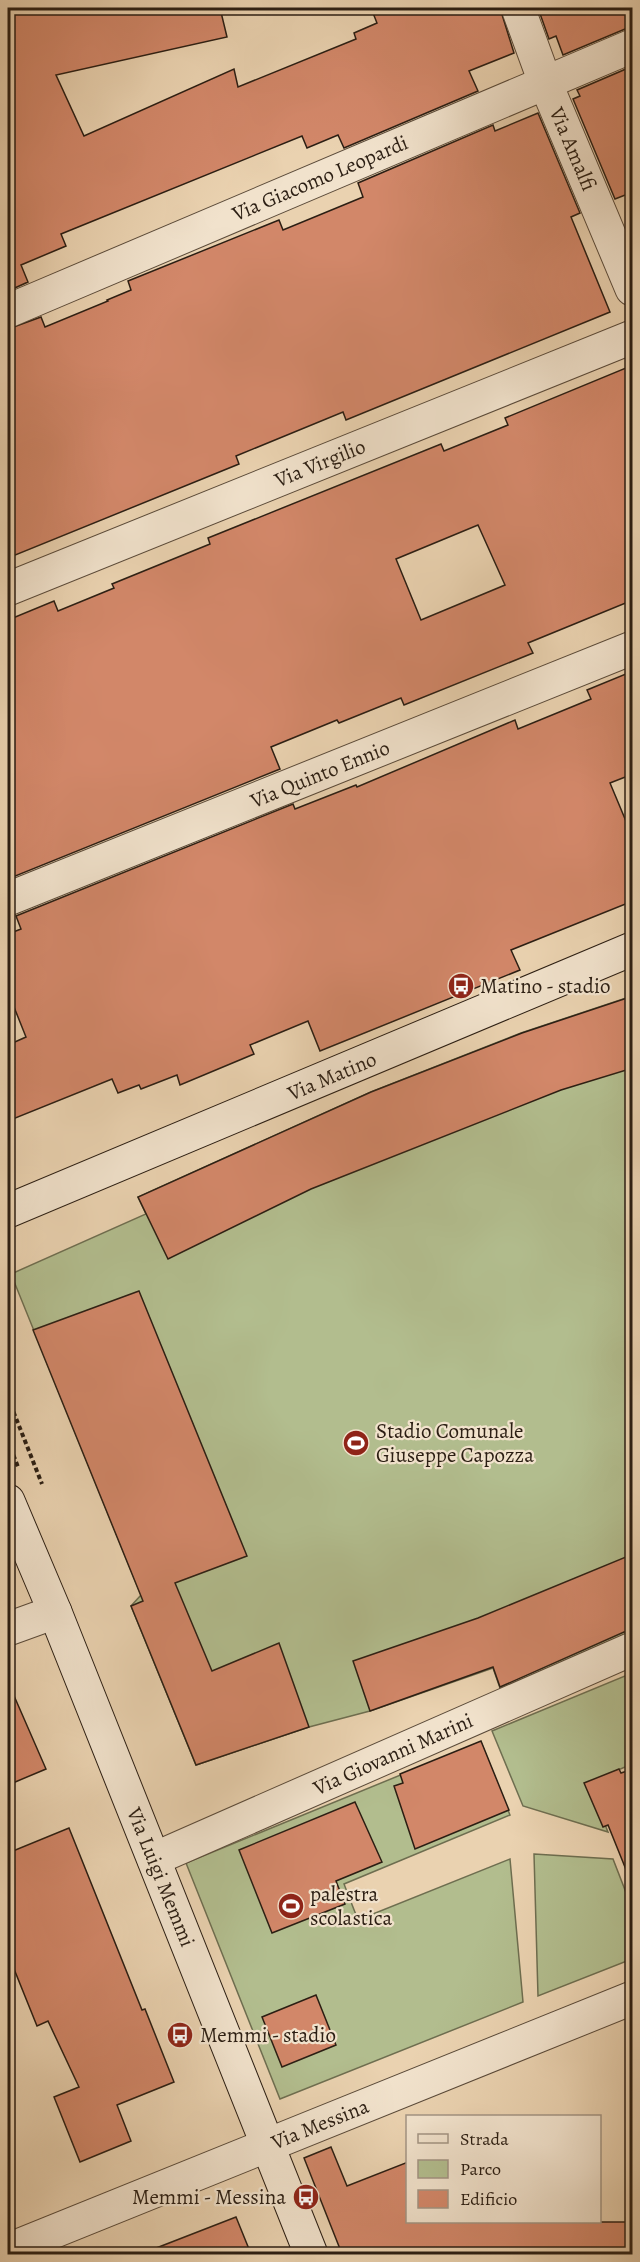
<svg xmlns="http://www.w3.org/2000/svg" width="640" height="2262" font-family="Alegreya,serif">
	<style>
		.green { fill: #b2bd8e; stroke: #6e6e50; stroke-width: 1.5 }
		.building { fill: #d28769; stroke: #2b1e13; stroke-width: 1.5; fill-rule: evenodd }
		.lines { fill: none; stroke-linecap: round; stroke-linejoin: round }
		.street-casing { stroke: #5b4b3a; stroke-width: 35 }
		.secondary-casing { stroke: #2b1e13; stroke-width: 35 }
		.path { stroke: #2b1e13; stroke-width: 4; stroke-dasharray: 4.5 3; stroke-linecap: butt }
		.street { stroke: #f1e2cc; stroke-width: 33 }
		.secondary { stroke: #f1e2cc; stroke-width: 33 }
		.labels { text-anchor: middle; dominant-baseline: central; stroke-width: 4.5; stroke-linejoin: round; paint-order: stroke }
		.street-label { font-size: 21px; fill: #2b1e13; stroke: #f1e2cc }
		.poi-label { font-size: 21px; fill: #2b1e13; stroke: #f1e2cc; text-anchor: start }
	</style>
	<rect width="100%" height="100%" fill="#ead2b0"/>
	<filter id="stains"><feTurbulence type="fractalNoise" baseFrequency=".00333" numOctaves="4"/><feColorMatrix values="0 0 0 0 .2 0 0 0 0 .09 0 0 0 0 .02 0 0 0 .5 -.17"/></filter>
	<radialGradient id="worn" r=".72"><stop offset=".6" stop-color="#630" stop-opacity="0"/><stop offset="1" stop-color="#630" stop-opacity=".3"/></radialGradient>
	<!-- green -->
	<g class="green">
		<path d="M632,996V1636L500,1688L493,1668L370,1711L309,1727L196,1765L131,1606L141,1595L11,1274L146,1214L138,1197L371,1092L521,1033Z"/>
		<path d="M632,1673V1764L588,1783L608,1832L523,1806L492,1731Z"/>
		<path d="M481,1742L510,1815L344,1884L358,1920L510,1859L523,2002L280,2099L186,1863Z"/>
		<path d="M534,1854L613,1859L632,1908V1959L538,1996Z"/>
	</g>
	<!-- building -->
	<g class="building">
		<path d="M8,8H220L227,37L56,75L84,136L234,69L238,87L356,39L354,33L377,23L371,8H500L514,53L469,71L478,91L344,148L338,135L307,148L302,136L61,234L66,246L21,265L28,282L8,291Z"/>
		<path d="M538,8H626L633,28L625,29L563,55L556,36L549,39Z"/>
		<path d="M633,66V192L615,199L573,99L580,96L577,90Z"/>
		<path d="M538,113L580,213L571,217L610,312L346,420L343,412L236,456L239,464L8,558V329L41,317L45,327L108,301L107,300L131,290L128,281L279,220L283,230L363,197L358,183L493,125L495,131Z"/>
		<path d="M633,365V600L528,643L533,653L404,705L401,698L339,723L337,720L271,747L280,769L8,879V620L54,601L58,611L114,588L112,584L210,544L208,538L441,444L444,451L508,425L505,418ZM478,525L505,585L421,620L396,559Z"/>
		<path d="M633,671V774L610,783L633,838V901L511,950L520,970L320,1051L308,1021L250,1045L254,1054L180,1085L177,1075L141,1089L139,1085L118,1093L112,1079L8,1121V1045L26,1037L8,992V934L21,929L16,916L293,804L295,809L356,785L357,787L515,720L518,729L591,699L587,690Z"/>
		<path d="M633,996V1068L561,1090L311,1189L168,1259L138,1197L371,1092L522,1033Z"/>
		<path d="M139,1291L247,1556L175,1583L212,1671L279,1643L309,1727L196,1765L131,1606L143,1601L33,1330Z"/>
		<path d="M633,1554V1631L624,1632L500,1687L493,1667L370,1711L353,1661L478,1618Z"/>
		<path d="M8,1682L46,1769L8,1785Z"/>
		<path d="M481,1741L509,1810L415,1849L394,1786L403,1783L400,1774Z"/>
		<path d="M619,1769L621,1773L633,1769V1881L631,1882L608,1825L603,1827L584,1783Z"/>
		<path d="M355,1802L382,1862L336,1881L345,1904L272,1933L239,1850Z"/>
		<path d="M69,1828L142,2010L145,2009L174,2082L117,2105L131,2141L80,2162L54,2097L79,2087L48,2021L37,2026L8,1954V1853Z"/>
		<path d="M316,1995L336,2045L282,2067L262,2017Z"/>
		<path d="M331,2147L347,2186L408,2162V2222H633V2254H342L304,2158Z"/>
		<path d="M236,2217L251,2254H147L146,2252Z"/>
	</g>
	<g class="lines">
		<defs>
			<g id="street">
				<path d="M518,8L545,82L632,289"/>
				<path d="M8,311L632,46"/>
				<path d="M8,589L632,337"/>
				<path d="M8,899L632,648"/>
				<path d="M8,1629L55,1612"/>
				<path d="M154,1859L632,1649"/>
				<path d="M8,2250L632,1998"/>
			</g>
			<g id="secondary">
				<path d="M8,1211L632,949"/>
				<path d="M8,1501L55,1612L311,2254"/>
			</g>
		</defs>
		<!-- street casing -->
		<use href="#street" class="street-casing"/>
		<!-- secondary casing -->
		<use href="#secondary" class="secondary-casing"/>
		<!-- path -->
		<g class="path">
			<path d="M8,1398L42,1484"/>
			<path d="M8,1441L18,1467"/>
		</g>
		<!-- street -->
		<use href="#street" class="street"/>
		<!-- secondary -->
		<use href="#secondary" class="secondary"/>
	</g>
	<!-- icons -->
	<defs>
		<symbol id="bus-disc" viewBox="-11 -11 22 22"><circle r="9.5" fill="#8f2418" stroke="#f1e2cc"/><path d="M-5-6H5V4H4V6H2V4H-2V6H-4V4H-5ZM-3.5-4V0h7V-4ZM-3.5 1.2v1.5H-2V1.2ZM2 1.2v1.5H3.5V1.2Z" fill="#fff"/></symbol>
		<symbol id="stadium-disc" viewBox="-11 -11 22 22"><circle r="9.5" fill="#8f2418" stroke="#f1e2cc"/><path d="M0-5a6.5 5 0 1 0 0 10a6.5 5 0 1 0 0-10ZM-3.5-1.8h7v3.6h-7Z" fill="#fff"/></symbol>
	</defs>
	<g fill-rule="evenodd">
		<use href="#bus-disc" x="446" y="971" width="30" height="30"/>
		<use href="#stadium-disc" x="341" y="1428" width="30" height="30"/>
		<use href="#stadium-disc" x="276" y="1891" width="30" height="30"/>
		<use href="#bus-disc" x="165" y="2020" width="30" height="30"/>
		<use href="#bus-disc" x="291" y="2182" width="30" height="30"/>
	</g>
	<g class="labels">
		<!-- street labels -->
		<g class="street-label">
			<text transform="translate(573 149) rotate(67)">Via Amalfi</text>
			<text transform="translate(320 178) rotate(-23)">Via Giacomo Leopardi</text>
			<text transform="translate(320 463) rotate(-22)">Via Virgilio</text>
			<text transform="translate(320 774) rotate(-22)">Via Quinto Ennio</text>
			<text transform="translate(332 1076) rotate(-23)">Via Matino</text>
			<text transform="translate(393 1754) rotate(-24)">Via Giovanni Marini</text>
			<text transform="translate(161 1877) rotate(68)">Via Luigi Memmi</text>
			<text transform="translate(320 2124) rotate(-22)">Via Messina</text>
		</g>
		<!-- poi labels -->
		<g class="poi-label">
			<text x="480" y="986">Matino - stadio</text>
			<text x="376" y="1431">Stadio Comunale<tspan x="376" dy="24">Giuseppe Capozza</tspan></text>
			<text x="310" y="1894">palestra<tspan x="310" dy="24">scolastica</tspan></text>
			<text x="200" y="2035">Memmi - stadio</text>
			<text x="286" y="2197" text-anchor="end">Memmi - Messina</text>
		</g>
	</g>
	<!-- margin -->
	<rect width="640" height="2262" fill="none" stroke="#ead2b0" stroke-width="30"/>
	<rect x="9" y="9" width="622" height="2244" fill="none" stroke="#2b1e13" stroke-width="3"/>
	<rect x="15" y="15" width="610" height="2232" fill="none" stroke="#2b1e13" stroke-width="1.5"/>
	<!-- legend -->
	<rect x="406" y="2115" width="195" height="108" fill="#f1e2cc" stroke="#a29482" stroke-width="1.5"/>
	<rect x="418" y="2134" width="30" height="9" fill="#f1e2cc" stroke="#a29482" stroke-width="1.5"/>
	<text x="460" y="2145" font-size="18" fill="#2b1e13">Strada</text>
	<rect x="418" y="2160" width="30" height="18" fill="#b2bd8e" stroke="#a29482" stroke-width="1.5"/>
	<text x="460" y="2175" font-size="18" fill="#2b1e13">Parco</text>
	<rect x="418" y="2190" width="30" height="18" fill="#d28769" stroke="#a29482" stroke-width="1.5"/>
	<text x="460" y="2205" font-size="18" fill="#2b1e13">Edificio</text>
	<rect width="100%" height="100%" filter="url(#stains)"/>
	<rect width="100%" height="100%" fill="url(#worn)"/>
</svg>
